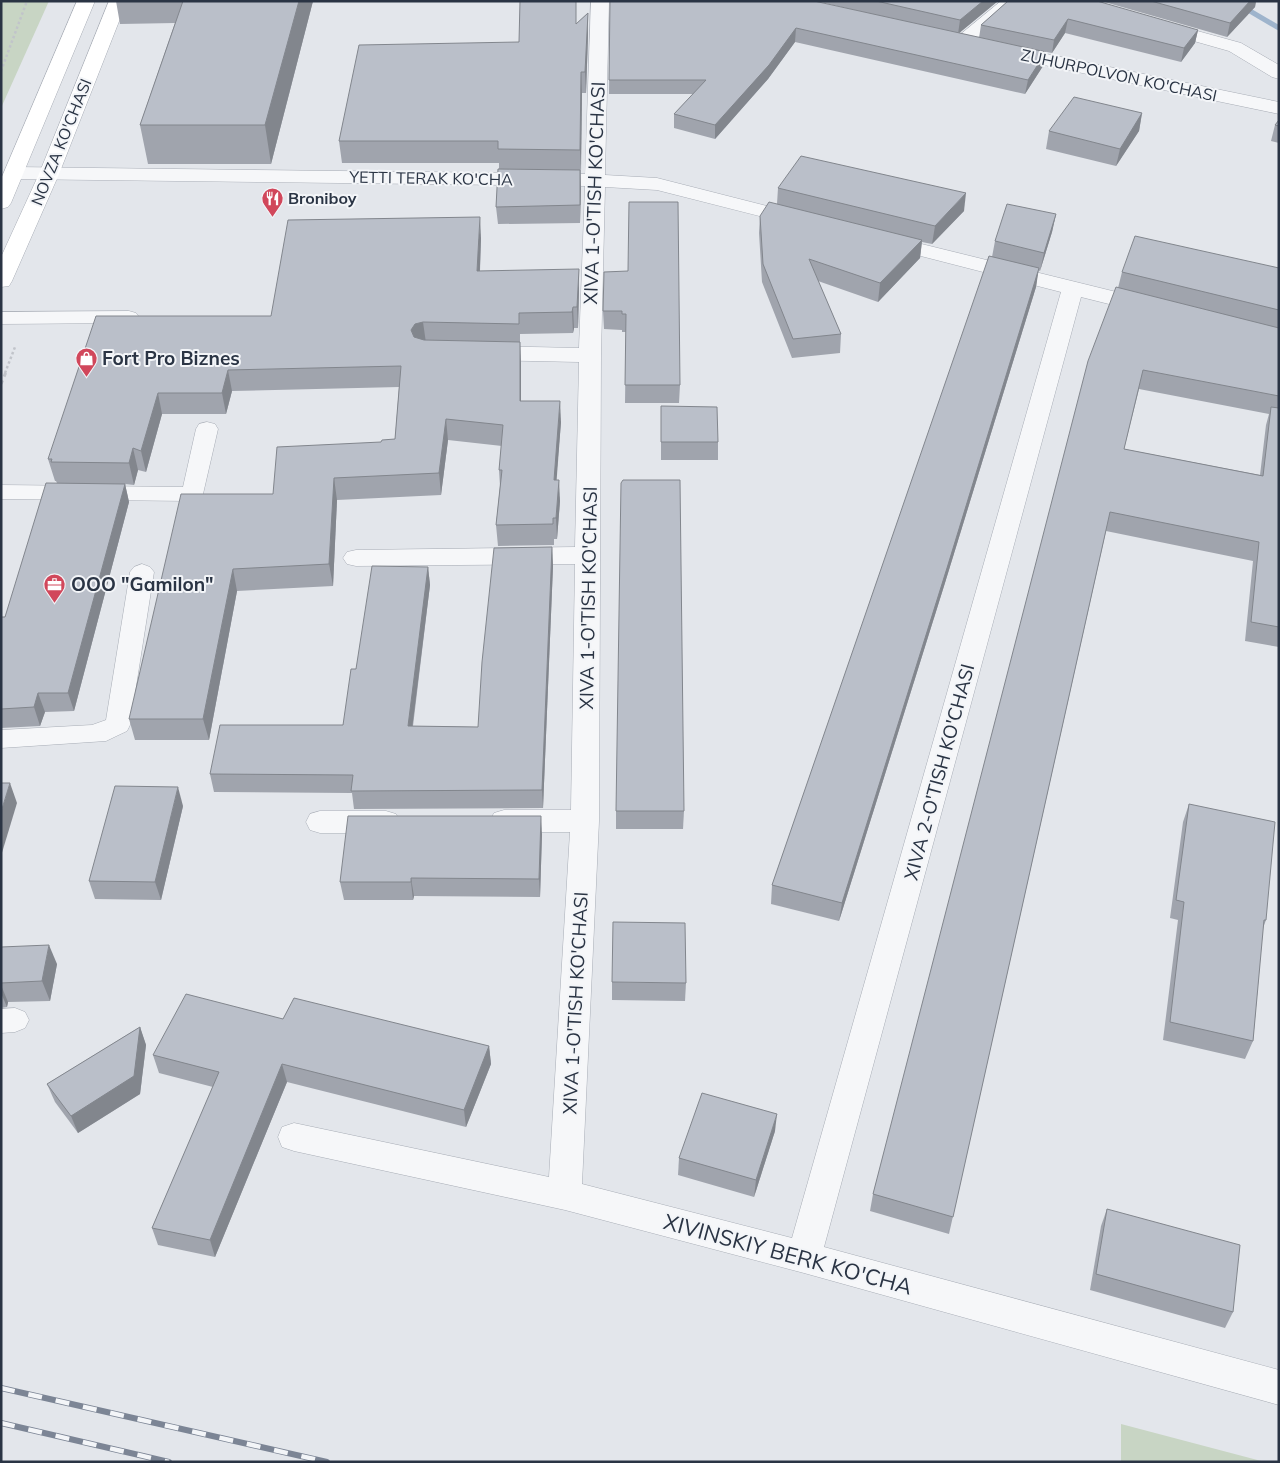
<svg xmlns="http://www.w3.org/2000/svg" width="1280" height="1463" font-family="Mulish,sans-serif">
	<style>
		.green { fill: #c8d5c4 }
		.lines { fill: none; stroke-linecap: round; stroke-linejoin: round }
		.stream { fill: #9eb4cc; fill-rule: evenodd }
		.lane-casing { stroke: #a8adb6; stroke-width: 1 }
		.street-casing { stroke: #a8adb6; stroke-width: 1 }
		.secondary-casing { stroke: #a8adb6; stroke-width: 1 }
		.path-far1 { stroke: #c1c4ca; stroke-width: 2.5; stroke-dasharray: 2.5 2.5; stroke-linecap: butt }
		.path { stroke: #c1c4ca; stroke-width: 3; stroke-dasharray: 4 4; stroke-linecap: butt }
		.lane { fill: #f6f7f9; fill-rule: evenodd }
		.street { fill: #f6f7f9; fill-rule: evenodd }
		.secondary { fill: #fff; fill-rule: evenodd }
		.rail-casing { stroke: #7c8595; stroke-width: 6 }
		.rail { stroke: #f3f5f8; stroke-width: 4.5; stroke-dasharray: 14; stroke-linecap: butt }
		.wall { fill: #a0a4ad; fill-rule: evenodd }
		.shaded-wall { fill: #82868d }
		.building { fill: #babfc9; stroke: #82868d }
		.labels { text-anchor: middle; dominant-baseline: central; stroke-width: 4; stroke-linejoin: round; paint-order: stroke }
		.far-street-label { font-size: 16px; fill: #2a3444; stroke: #f3f5f8 }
		.far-poi-label { font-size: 16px; font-weight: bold; fill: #2a3444; stroke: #f3f5f8; text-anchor: start }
		.street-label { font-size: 19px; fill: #2a3444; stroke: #f3f5f8 }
		.poi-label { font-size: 19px; font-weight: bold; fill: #2a3444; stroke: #f3f5f8; text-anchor: start }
		.near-street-label { font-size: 22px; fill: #2a3444; stroke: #f3f5f8 }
	</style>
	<rect width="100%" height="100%" fill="#e3e6eb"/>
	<!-- green -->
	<g class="green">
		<path d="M1,1H49L1,108Z"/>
		<path d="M1121,1424L1265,1462H1121Z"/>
	</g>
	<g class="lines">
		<!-- stream -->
		<path class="stream" d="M1228,1H1238L1279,25V31Z"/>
		<defs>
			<g id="lane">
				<path d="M1001,1H1019L968,46H956L954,42L956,38Z"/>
				<path d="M129,311L136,313L139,317L136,321L129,323L1,324V312Z"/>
				<path d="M207,422L215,424L218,429L203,494L200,499L192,501L1,499V485L183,487L196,429L199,424Z"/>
				<path d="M142,564L150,567L154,572L130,725L127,731L106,741L1,748V730L92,725L106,720L130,572L134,567Z"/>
				<path d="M15,1008L25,1012L29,1020L25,1028L15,1032L1,1033V1009Z"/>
			</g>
			<g id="street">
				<path d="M591,1H609L605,175L657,178L806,216L809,220L806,224L799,226L657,190L605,187L601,355L599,821L582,1184L792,1238L1061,292L878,245L875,241L878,237L885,235L1157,302L1160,307L1157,312L1149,314L1081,297L824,1247L1279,1370V1405L804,1273L565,1210L294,1151L282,1147L278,1137L282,1127L294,1123L549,1177L570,832H504L494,829L490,821L494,813L504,810H571L575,564L356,566L347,564L343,558L347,552L356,550L575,547L579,362L483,360L475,358L472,353L475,348L483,346L579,348L585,186L14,179L7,177L4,173L7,169L14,167L585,174Z"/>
				<path d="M1161,21L1241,43L1279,65V79L1272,77L1229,51L1155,30L1152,26L1155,22Z"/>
				<path d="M1008,46L1279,102V114L1001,56L999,52L1001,48Z"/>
				<path d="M320,811H386L396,814L400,822L396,830L386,833H320L310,830L306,822L310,814Z"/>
			</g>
			<g id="secondary">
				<path d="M77,1H95L11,203L8,207L1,209V179Z"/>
				<path d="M109,1H127L59,174L12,281L9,286L1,287V257L39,174Z"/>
			</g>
		</defs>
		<!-- lane casing -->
		<use href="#lane" class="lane-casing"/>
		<!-- street casing -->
		<use href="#street" class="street-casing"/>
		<!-- secondary casing -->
		<use href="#secondary" class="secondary-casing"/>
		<!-- path-far1 -->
		<g class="path-far1">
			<path d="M1,71L27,1"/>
			<path d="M5,373L15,347"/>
		</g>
		<!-- path -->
		<path class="path" d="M1,384L6,372"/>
		<!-- lane -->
		<use href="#lane" class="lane"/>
		<!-- street -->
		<use href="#street" class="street"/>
		<!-- secondary -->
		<use href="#secondary" class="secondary"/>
		<defs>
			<g id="rail">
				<path d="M1,1388L327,1462"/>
				<path d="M1,1423L169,1462"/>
			</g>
		</defs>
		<!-- rail casing -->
		<use href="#rail" class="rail-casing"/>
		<!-- rail -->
		<use href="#rail" class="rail"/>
	</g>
	<!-- wall -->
	<g class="wall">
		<path d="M116,1H313L271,164H148L140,125L175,23L120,24Z"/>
		<path d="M610,1L867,13L816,1H998L959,33L979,38L981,25L1008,1L1198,30L1195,43L1181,62L1065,33L1052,53L1042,51L1046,52L1043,66L1025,94L795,42L768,79L715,139L674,128V114L693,94H609Z"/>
		<path d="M1101,1H1256L1255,7L1227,37Z"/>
		<path d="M588,13V35L586,93H582L580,223L498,224L496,207L499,169V163H342L339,141L576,24Z"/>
		<path d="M1142,113L1139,131L1116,166L1046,149L1049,131Z"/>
		<path d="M1279,120V143L1271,141L1275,125Z"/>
		<path d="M778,188L964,211L932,244L922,242L920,258L878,302L818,281L841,334L840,353L792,358L762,282L759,233L760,216L777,204Z"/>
		<path d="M1056,214L1052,232L1040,271L1038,270L1036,287L944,586L839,921L771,904L772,885L992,257L995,241Z"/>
		<path d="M481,238L480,271L579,290L578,328H574L573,333L520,334V345L521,401L561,422L556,480L560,501L557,539H554V545L498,546L496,525L500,486L499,470L502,446L448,440L441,495L337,500L333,586L237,591L209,740H135L129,719L273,494L381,442L395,439L399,387L232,391L226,414H162L146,472L138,470L134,485L125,484L129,502L74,711L45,712L40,726L1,728V617H5L57,483L56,481H55L48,459L271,316Z"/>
		<path d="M1279,268V647L1245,641L1253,561L1106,531L949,1234L870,1211L873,1194L1118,288L1122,272ZM1139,389L1269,414L1266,425L1260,475L1124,449Z"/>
		<path d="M628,271L680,385L679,403H625L626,332H622V330L604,329L603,311Z"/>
		<path d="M661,406L718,442V460H661Z"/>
		<path d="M552,547L553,566L543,808L354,809L352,793L214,792L210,774L343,725L356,669L428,567L430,585L413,726L478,727Z"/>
		<path d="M1189,804L1266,920L1263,928L1253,1041L1245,1059L1163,1040L1178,920L1170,918L1183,822Z"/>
		<path d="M183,806L161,900L95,899L89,881Z"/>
		<path d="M616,811H684L683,829H616Z"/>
		<path d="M542,834L540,897L414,896L413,900H344L340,882Z"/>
		<path d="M1,947L57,964L50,1001L8,1002L7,1007L1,1008Z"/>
		<path d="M612,982L686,983L685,1001L612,1000Z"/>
		<path d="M283,1019L489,1046L491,1064L466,1127L287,1082L215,1257L158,1245L152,1228L213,1087L159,1073L153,1055Z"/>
		<path d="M140,1027L146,1045L140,1094L78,1133L55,1102L47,1084Z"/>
		<path d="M775,1131L754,1197L678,1175L679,1158Z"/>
		<path d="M1107,1209L1233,1312L1225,1328L1090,1290L1101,1226Z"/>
	</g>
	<!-- shaded-wall -->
	<g class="shaded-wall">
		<path d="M299,1H313L271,164L265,125Z"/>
		<path d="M983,1H998L958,34L960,20Z"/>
		<path d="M1250,1H1256L1255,7L1227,37L1230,23Z"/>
		<path d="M588,13V35L586,93L585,72Z"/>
		<path d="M1068,19L1065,33L1052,53L1054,40Z"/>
		<path d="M796,28L795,42L768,79L715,139V125Z"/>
		<path d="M1198,30L1195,43L1181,62L1184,48Z"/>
		<path d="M1046,52L1043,66L1025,94L1028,80Z"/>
		<path d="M581,72L582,93L581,172L580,150Z"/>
		<path d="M1142,113L1139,131L1116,166L1120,149Z"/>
		<path d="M580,170L581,188L580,223Z"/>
		<path d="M966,193L964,211L932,244L935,226Z"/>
		<path d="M1056,214L1052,232L1040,271L1044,253Z"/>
		<path d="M480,217L481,238L479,292L477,271Z"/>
		<path d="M922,240L920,258L878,302L880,283Z"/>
		<path d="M1039,268L1036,287L944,586L839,921L842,903Z"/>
		<path d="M579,269V290L578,328L577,307Z"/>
		<path d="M573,307L574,328L573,333L572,312Z"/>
		<path d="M423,322L426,343L418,345L411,330L415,324Z"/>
		<path d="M520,342L521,363V422L520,401Z"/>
		<path d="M228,370L232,391L226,414L222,393Z"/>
		<path d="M158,393L162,414L146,472L141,451Z"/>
		<path d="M560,401L561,422L555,501L554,480Z"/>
		<path d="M446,419L448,440L441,495L439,473Z"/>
		<path d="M133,448L138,470L134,485L129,463Z"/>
		<path d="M334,478L337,500L333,586L329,564Z"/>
		<path d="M559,480L560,501L557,539L556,518Z"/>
		<path d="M125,484L129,502L74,711L68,693Z"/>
		<path d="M552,547L553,566L543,808L542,790Z"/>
		<path d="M428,567L430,585L410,745L408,726Z"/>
		<path d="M233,569L237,591L209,740L203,719Z"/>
		<path d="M38,693L45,712L40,726L34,707Z"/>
		<path d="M10,783L17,803L1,856V812Z"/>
		<path d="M178,787L183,806L161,900L155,882Z"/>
		<path d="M541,816L542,834L540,897L539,879Z"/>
		<path d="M411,878L414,896L413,900L411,882Z"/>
		<path d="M49,945L57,964L50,1001L42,981Z"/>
		<path d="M1,985L8,1002L7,1007L1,993Z"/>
		<path d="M140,1027L146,1045L140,1094L78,1133L71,1116Z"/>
		<path d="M489,1046L491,1064L466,1127L464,1110Z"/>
		<path d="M282,1064L287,1082L215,1257L210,1240Z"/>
		<path d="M777,1114L775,1131L754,1197L756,1180Z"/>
	</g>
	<!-- building -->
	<g class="building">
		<path d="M183,1H299L265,125H140Z"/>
		<path d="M520,1H576V24L588,13L585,72H581L580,150L498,149V141H339L359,45L519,42Z"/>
		<path d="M610,1H814L1046,52L1028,80L796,28L769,65L715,125L674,114L706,80H609Z"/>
		<path d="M876,1H983L960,20Z"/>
		<path d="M1008,1H1097L1198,30L1184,48L1068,19L1054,40L981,25Z"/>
		<path d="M1151,1H1250L1230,23Z"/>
		<path d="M1074,97L1142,113L1120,149L1049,131Z"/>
		<path d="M1279,120V126L1275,125Z"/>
		<path d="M801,156L966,193L935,226L778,188Z"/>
		<path d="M498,169L580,170V205L496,207Z"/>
		<path d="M629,202H678L680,385H625L626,314H622V311H603L604,272L628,271Z"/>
		<path d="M769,202L922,240L880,283L809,259L841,334L793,339L763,264L760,216Z"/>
		<path d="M1007,204L1056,214L1044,253L995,241Z"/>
		<path d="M480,217L477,271L579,269L577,307H573L572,312L519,313V324L423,322L415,324L411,330L414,337L424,340L520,342V401H560L554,480H559L556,518H553V524L496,525L502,470H499L503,425L446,419L439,473L334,478L329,564L233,569L203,719H129L181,494H273L277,447L381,442L382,440L395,439L401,366L228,370L222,393H158L141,451L133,448L129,463L51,462L52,459H48L96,316H271L288,220Z"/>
		<path d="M1135,236L1279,268V310L1122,272Z"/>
		<path d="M989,256L1039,268L947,568L842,903L772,885Z"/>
		<path d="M1116,287L1279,328V396L1143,370L1124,449L1263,476L1271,407L1279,408V627L1251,622L1259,542L1110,512L953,1217L873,1194L1088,361Z"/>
		<path d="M661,406L717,407L718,442H661Z"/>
		<path d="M623,480H680L684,811H616L621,483Z"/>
		<path d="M46,483L125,484L68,693H38L34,707L1,709V617H5Z"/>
		<path d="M552,547L542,790L351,791L353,775L210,774L220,725H343L351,669H356L372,566L428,567L408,726L478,727L482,662L494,548Z"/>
		<path d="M1,783H10L1,812Z"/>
		<path d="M115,786L178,787L155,882L89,881Z"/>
		<path d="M1189,804L1275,822L1266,920H1264L1253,1041L1170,1022L1184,902L1176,900Z"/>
		<path d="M348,816H541L539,879L411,878V882H340Z"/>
		<path d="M613,922L685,923L686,983L612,982Z"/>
		<path d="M49,945L42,981L1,983V947Z"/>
		<path d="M186,994L283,1019L294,998L489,1046L464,1110L282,1064L210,1240L152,1228L219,1072L153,1055Z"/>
		<path d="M140,1027L134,1076L71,1116L47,1084Z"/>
		<path d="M702,1093L777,1114L756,1180L679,1158Z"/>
		<path d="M1107,1209L1240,1245L1233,1312L1096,1274Z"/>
	</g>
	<!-- icons -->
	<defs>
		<symbol id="restaurant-pin" viewBox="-11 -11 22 30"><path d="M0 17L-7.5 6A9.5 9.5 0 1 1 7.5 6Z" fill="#d1475b" stroke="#f3f5f8"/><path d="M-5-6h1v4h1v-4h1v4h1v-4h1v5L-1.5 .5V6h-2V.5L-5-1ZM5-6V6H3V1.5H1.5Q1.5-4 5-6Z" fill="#fff"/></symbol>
		<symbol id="shop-pin" viewBox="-11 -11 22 30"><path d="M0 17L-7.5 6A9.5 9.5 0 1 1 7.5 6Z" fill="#d1475b" stroke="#f3f5f8"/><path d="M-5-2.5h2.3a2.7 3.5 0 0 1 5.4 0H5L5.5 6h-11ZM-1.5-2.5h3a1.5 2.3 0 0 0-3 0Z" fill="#fff"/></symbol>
		<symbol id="office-pin" viewBox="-11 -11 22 30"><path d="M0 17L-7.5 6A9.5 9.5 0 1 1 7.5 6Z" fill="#d1475b" stroke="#f3f5f8"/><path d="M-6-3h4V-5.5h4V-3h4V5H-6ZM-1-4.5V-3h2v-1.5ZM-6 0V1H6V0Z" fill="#fff"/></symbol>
	</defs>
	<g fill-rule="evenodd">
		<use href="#restaurant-pin" x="260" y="186" width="25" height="34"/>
		<use href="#shop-pin" x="74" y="346" width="25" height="34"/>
		<use href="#office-pin" x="42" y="572" width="25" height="34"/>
	</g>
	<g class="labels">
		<!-- far-street labels -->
		<g class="far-street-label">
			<text transform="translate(1119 75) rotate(12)">ZUHURPOLVON KO'CHASI</text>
			<text transform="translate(61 142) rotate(-68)">NOVZA KO'CHASI</text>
			<text transform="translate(431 178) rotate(1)">YETTI TERAK KO'CHA</text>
		</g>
		<!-- far-poi labels -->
		<g class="far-poi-label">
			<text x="288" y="198">Broniboy</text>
		</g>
		<!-- street labels -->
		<g class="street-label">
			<text transform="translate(594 193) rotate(-88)">XIVA 1-O'TISH KO'CHASI</text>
			<text transform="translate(588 598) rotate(-89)">XIVA 1-O'TISH KO'CHASI</text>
			<text transform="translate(939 772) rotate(-75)">XIVA 2-O'TISH KO'CHASI</text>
			<text transform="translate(575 1003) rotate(-87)">XIVA 1-O'TISH KO'CHASI</text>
		</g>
		<!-- poi labels -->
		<g class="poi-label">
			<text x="102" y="358">Fort Pro Biznes</text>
			<text x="71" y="584">ООО "Gamilon"</text>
		</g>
		<!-- near-street labels -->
		<g class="near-street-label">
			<text transform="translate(788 1254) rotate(15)">XIVINSKIY BERK KO'CHA</text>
		</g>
	</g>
	<!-- border -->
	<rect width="1280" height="1463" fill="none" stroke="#2a3444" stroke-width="5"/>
</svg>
